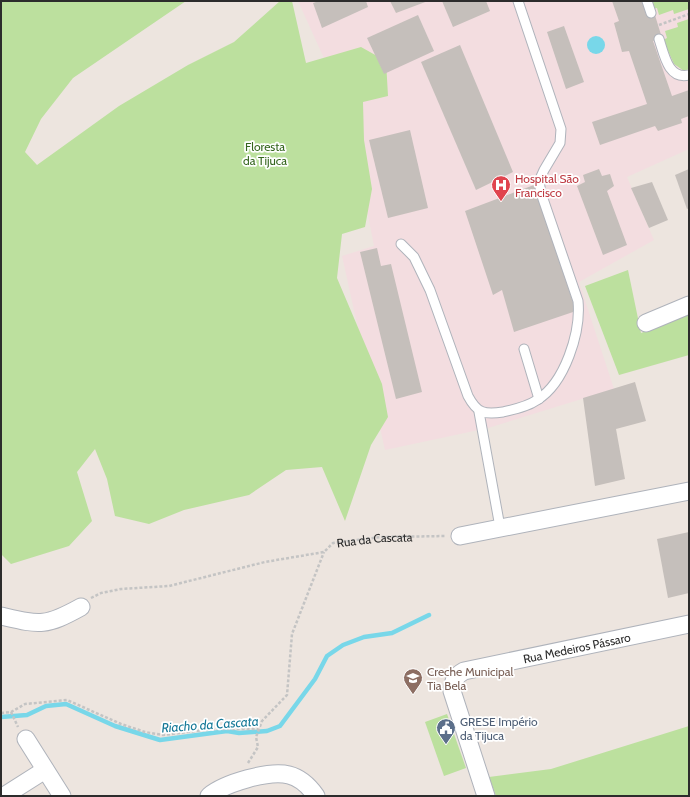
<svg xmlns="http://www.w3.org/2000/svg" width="690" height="797" font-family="Cabin,sans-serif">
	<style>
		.medical { fill: #f3dde0 }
		.green { fill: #bce09e }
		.water { fill: #78d7e9 }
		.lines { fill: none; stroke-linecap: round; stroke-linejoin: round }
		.stream { stroke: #78d7e9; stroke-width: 4.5 }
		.building { fill: #c5bfbb }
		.lane-casing { stroke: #afb3bb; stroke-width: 11 }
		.street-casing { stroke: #afb3bb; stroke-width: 19 }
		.path { stroke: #c4c4c4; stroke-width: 2.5; stroke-dasharray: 3 2; stroke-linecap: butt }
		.lane { stroke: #fff; stroke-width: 9 }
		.street { stroke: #fff; stroke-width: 17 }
		.labels { text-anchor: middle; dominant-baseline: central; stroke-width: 3.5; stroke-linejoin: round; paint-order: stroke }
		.park-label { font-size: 12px; fill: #35661e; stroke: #fff }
		.health-label { font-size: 12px; fill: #be3a42; stroke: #fff; text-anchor: start }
		.street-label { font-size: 12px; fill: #2c2c2c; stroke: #fff }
		.education-label { font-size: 12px; fill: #785e54; stroke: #fff; text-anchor: start }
		.service-label { font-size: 12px; fill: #4e5e75; stroke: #fff; text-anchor: start }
		.water-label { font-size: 13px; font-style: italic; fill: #147897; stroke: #fff }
	</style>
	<rect width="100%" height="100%" fill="#ede5df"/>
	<!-- medical -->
	<path class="medical" d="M298,1H689V149L627,177L654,240L579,282L614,389L488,428L385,450L342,256L374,246L347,109Z"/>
	<!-- green -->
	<g class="green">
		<path d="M1,1H186L73,78L41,119L25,152L37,165L119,106L188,65L234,42L280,1H292L306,63L361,47L386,61L388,96L363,102L364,140L372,189L365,227L342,234L337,278L382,384L388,417L371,445L345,521L322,467L286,470L249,495L184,510L149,524L115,516L107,479L95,449L77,472L92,521L69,546L11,564L1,554Z"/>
		<path d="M650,1H688L689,9L674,14L673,10L659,15L657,8L653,9Z"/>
		<path d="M689,19V69L684,71L674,64L663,40L667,38L665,31L678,27L677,23Z"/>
		<path d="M628,270L641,333L689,314V355L619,375L585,286Z"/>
		<path d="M447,714L466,768L444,776L425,722Z"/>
		<path d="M689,726V796H496L489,777L551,769Z"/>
	</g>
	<!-- water -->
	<circle class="water" cx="596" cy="45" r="9"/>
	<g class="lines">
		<!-- stream -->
		<path class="stream" d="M1,717L27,715L46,706L66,704L115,726L160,740L227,731L239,733L267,731L280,726L315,679L327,656L343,645L364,637L392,633L429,615"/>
	</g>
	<!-- building -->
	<g class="building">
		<path d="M319,1H366L368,7L322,28L313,3Z"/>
		<path d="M390,1H428L396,13Z"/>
		<path d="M442,1H486L490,11L453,27Z"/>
		<path d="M612,1H642L646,14L654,12L662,38L653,41L672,96L689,90V116L681,119L682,123L658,131L655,126L600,145L592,122L647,104L629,51L622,52L614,23L619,21Z"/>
		<path d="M418,15L434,51L384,74L367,38Z"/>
		<path d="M564,26L584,82L566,89L547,32Z"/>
		<path d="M460,45L513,172L476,190L421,62Z"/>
		<path d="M410,130L428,208L388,218L369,140Z"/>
		<path d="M599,169L602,176L610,174L614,186L607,191L627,245L603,255L577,186L585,182L583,175Z"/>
		<path d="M689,169V208L687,209L675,175Z"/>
		<path d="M652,182L668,220L649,228L631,188Z"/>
		<path d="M534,185L576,311L514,332L502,290L493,295L465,211Z"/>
		<path d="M377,248L381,266L391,264L422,392L396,399L360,252Z"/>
		<path d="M635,382L646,421L616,429L625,479L595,486L583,398Z"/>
		<path d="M689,532V593L668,598L657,539Z"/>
	</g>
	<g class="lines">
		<defs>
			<g id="lane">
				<path d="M647,1L651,13"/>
				<path d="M659,39C664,54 668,80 689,75"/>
				<path d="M401,244L414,257L430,290L468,396C477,413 484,415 503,412C515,409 527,407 537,400C565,383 581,332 578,301L541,193L539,181L544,170L560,143L561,129L518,1"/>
				<path d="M524,349L539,399"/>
				<path d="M479,412L500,527"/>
			</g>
			<g id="street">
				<path d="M646,323L689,305"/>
				<path d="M460,536L689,491"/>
				<path d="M1,616C40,625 45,627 81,607"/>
				<path d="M26,739L62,796"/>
				<path d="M4,796L45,770"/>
				<path d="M209,796C225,783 269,770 289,775C301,778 309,786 316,796"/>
				<path id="s2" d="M486,796L452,691C453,681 455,676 464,671L689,624"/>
			</g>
		</defs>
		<!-- lane casing -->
		<use href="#lane" class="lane-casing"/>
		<!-- street casing -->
		<use href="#street" class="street-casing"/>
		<!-- path -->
		<g class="path">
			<path d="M659,25L689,14"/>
			<path id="s1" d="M91,598L101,593L121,589L169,586L265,562L324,552L333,543L381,537L446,536"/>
			<path d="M11,712L18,727"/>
			<path d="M1,713L11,712L25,704L67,700L121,724L145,732L163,735L212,729H258"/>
			<path d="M248,763L258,747L256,737L262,721L287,695L292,634L324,552"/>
		</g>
		<!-- lane -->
		<use href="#lane" class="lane"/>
		<!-- street -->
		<use href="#street" class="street"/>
	</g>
	<!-- icons -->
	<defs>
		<symbol id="hospital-pin" viewBox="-11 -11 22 30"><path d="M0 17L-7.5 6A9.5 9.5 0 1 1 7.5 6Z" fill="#e0444e" stroke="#fff"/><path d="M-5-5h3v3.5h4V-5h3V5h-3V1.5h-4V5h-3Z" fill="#fff"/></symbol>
		<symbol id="school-pin" viewBox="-11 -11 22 30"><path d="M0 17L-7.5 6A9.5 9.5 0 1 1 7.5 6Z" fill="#8d6e63" stroke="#fff"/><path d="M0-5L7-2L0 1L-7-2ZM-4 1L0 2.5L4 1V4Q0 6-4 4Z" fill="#fff"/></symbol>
		<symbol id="civic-pin" viewBox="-11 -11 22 30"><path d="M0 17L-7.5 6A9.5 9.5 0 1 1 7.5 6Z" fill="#5c6f8a" stroke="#fff"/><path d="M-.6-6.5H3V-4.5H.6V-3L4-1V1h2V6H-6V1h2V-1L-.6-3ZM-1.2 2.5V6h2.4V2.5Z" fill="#fff"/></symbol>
	</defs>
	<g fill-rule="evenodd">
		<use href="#hospital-pin" x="490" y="174" width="22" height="30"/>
		<use href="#school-pin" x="402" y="667" width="22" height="30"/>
		<use href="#civic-pin" x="435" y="717" width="22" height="30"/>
	</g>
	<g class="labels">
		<!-- park labels -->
		<g class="park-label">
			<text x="265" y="146">Floresta<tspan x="265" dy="14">da Tijuca</tspan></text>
		</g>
		<!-- health labels -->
		<g class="health-label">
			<text x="515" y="178">Hospital São<tspan x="515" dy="14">Francisco</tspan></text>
		</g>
		<!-- street labels -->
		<g class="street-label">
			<text stroke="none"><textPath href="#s1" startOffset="293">Rua da Cascata</textPath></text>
			<text stroke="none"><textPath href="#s2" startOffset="250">Rua Medeiros Pássaro</textPath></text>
		</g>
		<!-- education labels -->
		<g class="education-label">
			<text x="427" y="671">Creche Municipal<tspan x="427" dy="14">Tia Bela</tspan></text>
		</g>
		<!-- service labels -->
		<g class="service-label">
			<text x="460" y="721">GRESE Império<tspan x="460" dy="14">da Tijuca</tspan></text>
		</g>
		<!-- water labels -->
		<g class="water-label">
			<text transform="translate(210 724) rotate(-4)">Riacho da Cascata</text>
		</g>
	</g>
	<!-- border -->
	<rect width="690" height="797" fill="none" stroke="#2c2c2c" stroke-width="4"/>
</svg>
